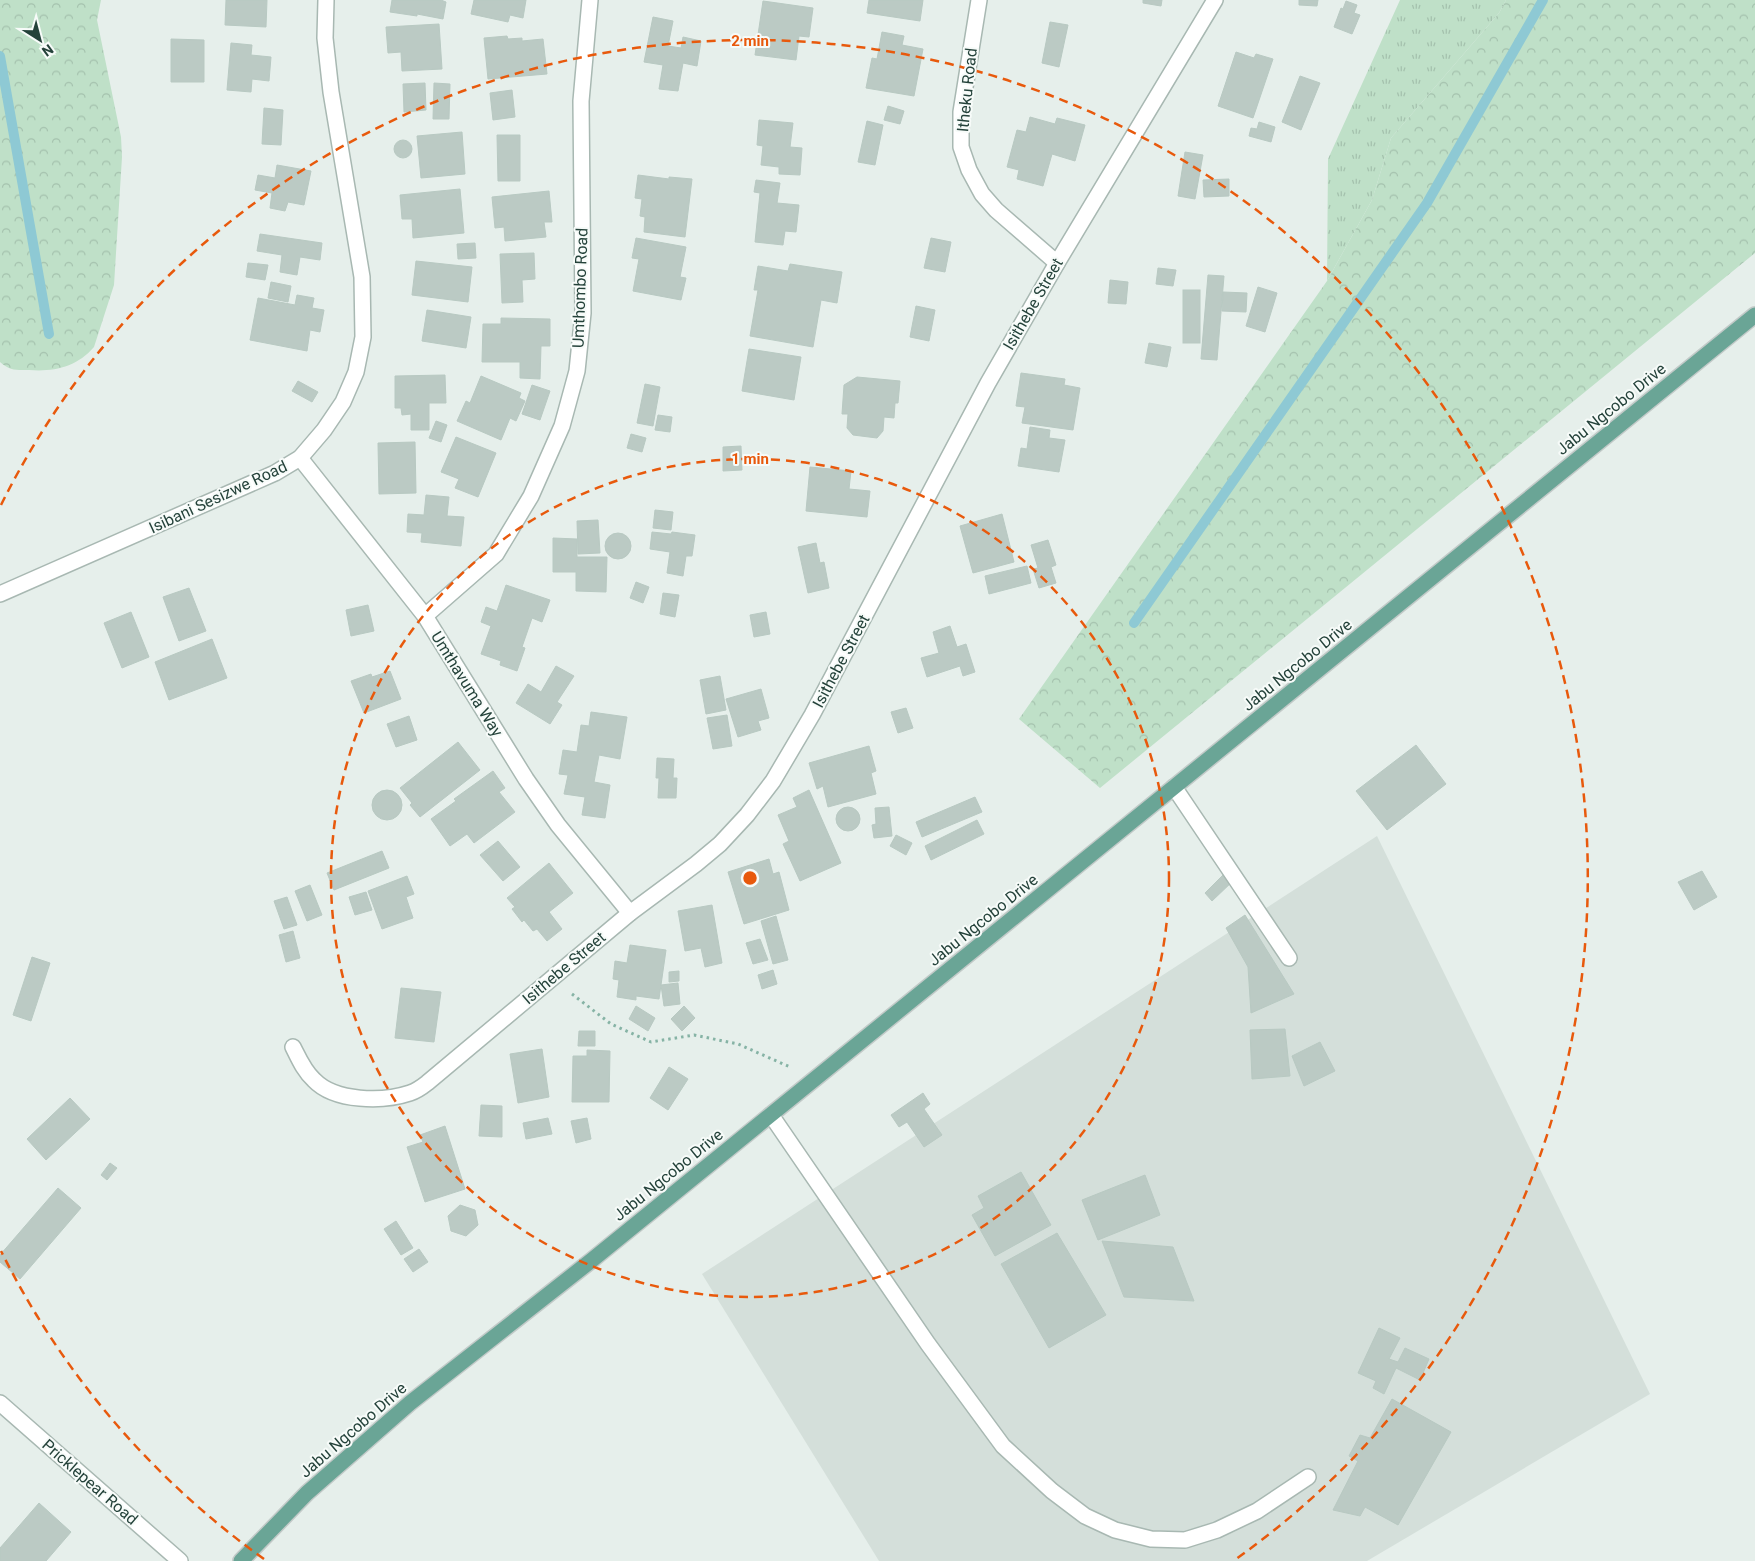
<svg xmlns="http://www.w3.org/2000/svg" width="1755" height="1561" font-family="Roboto,sans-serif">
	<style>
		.built { fill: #d4dfda }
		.grass { fill: url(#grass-tufts) }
		.forest { fill: url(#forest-crowns) }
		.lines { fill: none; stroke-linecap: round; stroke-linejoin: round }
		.stream { stroke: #8ec9d4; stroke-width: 10 }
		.building { fill: #bbcac4; stroke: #b8c9c2 }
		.minor-casing { stroke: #a8b8b2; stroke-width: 18 }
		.major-casing { stroke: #c2cac8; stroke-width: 18 }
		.path { stroke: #86b3a5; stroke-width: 3; stroke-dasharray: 2.5 4; stroke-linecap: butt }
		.minor { stroke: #fff; stroke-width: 15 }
		.major { stroke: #6aa596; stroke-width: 15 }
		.ring { fill: none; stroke: #e8590c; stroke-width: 2.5; stroke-dasharray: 9 6 }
		.labels { text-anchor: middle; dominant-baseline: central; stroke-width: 4; stroke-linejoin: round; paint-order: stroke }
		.street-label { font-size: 16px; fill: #24423a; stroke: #f7fbf9 }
		.centre { fill: #e8590c; stroke: #f7fbf9; stroke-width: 2.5 }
		.ring-label { font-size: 15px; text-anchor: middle; font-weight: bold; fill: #e8590c; stroke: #f7fbf9; stroke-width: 4; stroke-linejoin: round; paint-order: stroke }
	</style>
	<defs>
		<pattern id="grass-tufts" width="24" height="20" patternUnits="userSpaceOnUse" patternTransform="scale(1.25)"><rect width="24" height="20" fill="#bfe0c8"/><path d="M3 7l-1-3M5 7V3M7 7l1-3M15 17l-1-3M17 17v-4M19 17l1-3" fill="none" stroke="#a4c1ad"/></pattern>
		<pattern id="forest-crowns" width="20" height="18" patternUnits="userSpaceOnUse" patternTransform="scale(1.25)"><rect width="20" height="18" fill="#bfe0c8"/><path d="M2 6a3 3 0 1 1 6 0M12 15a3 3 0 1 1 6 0" fill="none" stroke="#a4c1ad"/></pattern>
	</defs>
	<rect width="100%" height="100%" fill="#e6efeb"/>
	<!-- built -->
	<path class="built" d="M1377,836L1650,1394L1367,1561H879L702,1274Z"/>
	<!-- grass -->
	<path class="grass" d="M1400,0H1506L1499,13L1391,138L1372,200L1327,281L1328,159Z"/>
	<!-- forest -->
	<g class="forest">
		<path d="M0,0H101L97,20L121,137L122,157L114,285L94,347C77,367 54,372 29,370C16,370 10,371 0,362Z"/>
		<path d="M1506,0H1755V253L1100,788L1019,719L1327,281L1372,200L1391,138L1499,13Z"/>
	</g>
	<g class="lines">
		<!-- stream -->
		<g class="stream">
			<path d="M0,56L49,334"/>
			<path d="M1134,623L1427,203L1543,0"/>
		</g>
	</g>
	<!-- building -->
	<g class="building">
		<path d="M226,0H267L266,27L225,25Z"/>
		<path d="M392,0H441L446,2L443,19L417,14V16L390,12Z"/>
		<path d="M474,0H526L523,18L510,15L508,22L471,14Z"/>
		<path d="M869,0H923L920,21L867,13Z"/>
		<path d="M1143,0H1162L1161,6L1143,3Z"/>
		<path d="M1299,0H1318L1317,6L1299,5Z"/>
		<path d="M763,1L813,8L809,37L799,36L796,60L755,55Z"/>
		<path d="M1346,1L1357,5L1354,13L1360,15L1352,34L1334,27L1341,8L1343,9Z"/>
		<path d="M653,17L673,21L668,46L681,48L683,37L701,41L697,66L683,63L678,91L659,89L663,65L644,62Z"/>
		<path d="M1050,22L1068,25L1059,67L1042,63Z"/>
		<path d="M439,24L442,69L402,71L401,52L388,53L386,27Z"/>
		<path d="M882,32L904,36L902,45L923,49L914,96L866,88L872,58L877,59Z"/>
		<path d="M507,36L508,39L522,38V41L543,39L547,74L488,79L484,38Z"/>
		<path d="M171,39L204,40V82H171Z"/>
		<path d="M231,43L252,45L251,55L271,57L269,81L252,79L251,92L227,90Z"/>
		<path d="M1236,52L1254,58L1256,54L1273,59L1253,118L1218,106Z"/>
		<path d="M1300,76L1320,83L1301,130L1282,122Z"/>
		<path d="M425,83L426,110L404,112L403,84Z"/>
		<path d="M434,83L450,84L449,119H433Z"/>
		<path d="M512,90L515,117L493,120L490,93Z"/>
		<path d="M888,106L904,111L900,124L884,120Z"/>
		<path d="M264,108L283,110L281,145L262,144Z"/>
		<path d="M1030,117L1055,124L1057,118L1085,125L1075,161L1052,154L1043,186L1017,179L1019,170L1007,167L1017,130L1026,132Z"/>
		<path d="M759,120L793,123L790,147L802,148L800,175L779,174V167L761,165L763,146L757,145Z"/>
		<path d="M867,121L883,125L875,165L858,162Z"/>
		<path d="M1259,122L1275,127L1271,142L1249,136L1251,128L1257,129Z"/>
		<path d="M462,132L465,174L421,178L417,136Z"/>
		<path d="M497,135H520V181H498Z"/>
		<circle cx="403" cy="149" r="9"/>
		<path d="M1185,152L1203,155L1195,199L1178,196Z"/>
		<path d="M277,165L311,171L304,205L288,202L285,211L270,208L272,193L255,190L258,175L275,178Z"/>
		<path d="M638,175L669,179V177L692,179L685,237L644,232L645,217L640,216L642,199L635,198Z"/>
		<path d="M1229,179V196L1204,197L1203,180Z"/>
		<path d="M756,180L780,183L777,203L799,205L796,232L785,231L783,245L755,242L760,193L754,192Z"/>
		<path d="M460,189L464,233L413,238L412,219H402L400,195Z"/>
		<path d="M549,191L552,222H544L546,237L505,241L504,227L495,228L492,197Z"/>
		<path d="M260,234L322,243L320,260L300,257L297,275L280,272L282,255L257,251Z"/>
		<path d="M636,238L686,247L680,277L686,278L681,300L633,291L639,259L632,258Z"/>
		<path d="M931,238L951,242L945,272L924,268Z"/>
		<path d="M475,243L476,258L458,259L457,244Z"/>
		<path d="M534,253L535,279L522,280L523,302L502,303L500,254Z"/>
		<path d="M416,261L472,267L468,302L412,295Z"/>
		<path d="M248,263L268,265L265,280L246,277Z"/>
		<path d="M790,264L842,272L837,303L821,300L813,347L750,336L758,290H754L758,266L788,271Z"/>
		<path d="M1158,268L1176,270L1173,286L1156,284Z"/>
		<path d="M1208,275L1224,276L1217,360L1201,359Z"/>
		<path d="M1110,280L1128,282L1126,304L1108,303Z"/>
		<path d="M271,282L291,286L288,302L268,298Z"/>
		<path d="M1258,287L1277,293L1265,332L1246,326Z"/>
		<rect x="1183" y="290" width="17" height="53"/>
		<path d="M1223,292L1247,293L1246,312L1222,311Z"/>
		<path d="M297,295L314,298L312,308L324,310L320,332L310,330L307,351L250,340L258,298L295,305Z"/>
		<path d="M916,306L935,310L929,341L910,337Z"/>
		<path d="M427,310L471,317L466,348L422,341Z"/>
		<path d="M501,318L550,319V346H541L540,379L520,378V362H482L483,324H501Z"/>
		<path d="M1149,343L1171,347L1167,367L1145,363Z"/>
		<path d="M749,349L801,357L794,400L742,391Z"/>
		<path d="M1021,373L1065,379L1064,385L1080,388L1073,430L1022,423L1025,407L1016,406Z"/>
		<path d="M445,375L446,403H429V430H411V414L402,415L401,408H395V376Z"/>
		<path d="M481,376L521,393L519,398L525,401L516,421L510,418L501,440L457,421L466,401L470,403Z"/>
		<path d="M857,377L900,381L898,403H895L894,418L884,417L883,431L877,438L853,435L847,428L848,414H842L844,385Z"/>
		<path d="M298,381L318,392L312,402L292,391Z"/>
		<path d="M645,384L660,387L653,426L637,423Z"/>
		<path d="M532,385L550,391L540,420L522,414Z"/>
		<path d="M658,415L672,417L670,432L655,430Z"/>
		<path d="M436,421L447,425L441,442L429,438Z"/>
		<path d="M1030,427L1050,430L1049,438L1065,440L1059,472L1018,466L1021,448L1027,449Z"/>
		<path d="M631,434L646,438L642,452L627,448Z"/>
		<path d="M456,437L496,453L478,497L455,488L459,479L441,472Z"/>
		<path d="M415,442L416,493L379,494L378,443Z"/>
		<path d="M741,446L742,470L723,471V447Z"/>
		<path d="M810,467L851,471L849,489L870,491L867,517L806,511Z"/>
		<path d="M426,495L449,497L447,516L464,517L461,546L421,542L422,533L407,532L408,514L424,515Z"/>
		<path d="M655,510L673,512L671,530L653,528Z"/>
		<path d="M1002,514L1014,562L973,573L960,526Z"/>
		<path d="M598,520L600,553L578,554L577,521Z"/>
		<path d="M652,532L671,534L672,532L695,535L692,556H686L683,576L667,573L670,552L650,549Z"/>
		<circle cx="618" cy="546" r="13"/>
		<path d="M553,538L577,539V557H607L606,592L576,591V572H553Z"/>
		<path d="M1048,540L1056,565L1051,567L1056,583L1039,588L1033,569L1038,568L1031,545Z"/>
		<path d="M816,543L820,563L824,562L829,588L808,593L798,547Z"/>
		<path d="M1027,566L1031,583L989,594L985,576Z"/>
		<path d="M636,582L649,587L643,603L630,598Z"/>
		<path d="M506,585L550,600L542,622L532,618L522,647L525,648L517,671L500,665L501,661L481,654L491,626L481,622L486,607L497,611Z"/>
		<path d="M189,588L206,631L179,641L163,597Z"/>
		<path d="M663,593L679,595L675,617L660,614Z"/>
		<path d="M368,605L374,631L351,636L346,610Z"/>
		<path d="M131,612L149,657L122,668L104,623Z"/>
		<path d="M766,612L770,634L754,637L750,615Z"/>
		<path d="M950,626L957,647L966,644L975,672L963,676L960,666L927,677L921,658L939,653L933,632Z"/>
		<path d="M212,639L227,678L169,700L155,662Z"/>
		<path d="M556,666L574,676L557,702L562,705L550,724L516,703L528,684L541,692Z"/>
		<path d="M390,671L401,699L364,713L351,681L371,674L372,677Z"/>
		<path d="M720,676L726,710L706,714L700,680Z"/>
		<path d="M761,689L769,718L758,721L761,730L738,737L726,699Z"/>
		<path d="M906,708L913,728L898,733L891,712Z"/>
		<path d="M591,712L627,717L620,759L599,755L594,782L610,785L605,818L582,815L585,797L564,794L568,775L559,774L563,750L577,752L581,725L589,726Z"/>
		<path d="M727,715L732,746L713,749L707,718Z"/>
		<path d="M409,716L417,740L396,747L387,724Z"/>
		<path d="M458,742L480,770L420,817L410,805L412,803L400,788Z"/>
		<path d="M1416,745L1446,784L1387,830L1356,791Z"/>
		<path d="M869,746L876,771L871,773L876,794L828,807L823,786L817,789L809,763Z"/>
		<path d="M657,758L674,759L673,778H677L676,798H658L659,778H656Z"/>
		<path d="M493,771L505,788L499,792L515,812L474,843L467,834L450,846L431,819L456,801L454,799Z"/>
		<path d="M809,790L841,863L800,881L783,844L789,841L778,815L797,807L793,798Z"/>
		<circle cx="387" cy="805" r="15"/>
		<path d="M975,797L982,812L922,837L916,822Z"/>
		<path d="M889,807L892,836L874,838L872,825L876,824L875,808Z"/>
		<circle cx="848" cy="819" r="12"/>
		<path d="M977,820L984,834L931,860L925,846Z"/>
		<path d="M896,835L912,843L906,855L890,846Z"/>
		<path d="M498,841L520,867L503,881L480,855Z"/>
		<path d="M382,851L389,868L334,890L327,873Z"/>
		<path d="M769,859L773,874L779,872L789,910L744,924L728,872Z"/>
		<path d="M549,863L573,893L549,912L562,929L547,941L537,929L533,931L524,920L522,922L512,909L515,907L507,898Z"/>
		<path d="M1702,871L1717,897L1694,910L1678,882Z"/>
		<path d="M1226,872L1234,880L1212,901L1205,893Z"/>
		<path d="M407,876L414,894L406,897L413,918L382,929L368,891Z"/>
		<path d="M310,885L322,915L307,921L295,891Z"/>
		<path d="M366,892L372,910L355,915L349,897Z"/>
		<path d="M287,897L297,925L284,929L274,901Z"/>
		<path d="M712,905L722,963L705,967L701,948L685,951L678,911Z"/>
		<path d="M1245,915L1294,994L1251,1013L1248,967L1226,928Z"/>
		<path d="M776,916L788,960L773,964L761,921Z"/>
		<path d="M293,931L300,958L286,962L279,935Z"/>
		<path d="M760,939L768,960L753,964L746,943Z"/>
		<path d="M630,945L666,950L659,999L636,996V1000L617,997L619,980L613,979L615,961L627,963Z"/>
		<path d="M32,957L50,963L31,1021L13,1015Z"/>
		<path d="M773,970L777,984L762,989L758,975Z"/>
		<path d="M679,971V981L669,982V972Z"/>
		<path d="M678,983L680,1004L664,1006L661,985Z"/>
		<path d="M401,988L441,992L434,1042L395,1038Z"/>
		<path d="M636,1006L655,1018L648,1031L629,1019Z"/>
		<path d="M684,1006L695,1018L682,1031L671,1019Z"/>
		<path d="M1285,1029L1290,1076L1252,1079L1250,1030Z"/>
		<path d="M579,1031H595V1046H578Z"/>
		<path d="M1320,1042L1335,1071L1304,1086L1292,1056Z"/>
		<path d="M542,1049L549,1097L518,1103L510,1054Z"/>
		<path d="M587,1050L610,1051L609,1102H572L573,1056H587Z"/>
		<path d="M669,1067L688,1079L668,1110L650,1098Z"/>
		<path d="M923,1093L930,1104L924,1109L942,1135L924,1147L907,1122L899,1127L891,1115Z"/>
		<path d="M70,1098L90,1119L46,1160L27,1139Z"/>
		<path d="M481,1105L502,1106V1137L479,1136Z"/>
		<path d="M548,1118L552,1134L526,1139L523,1123Z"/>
		<path d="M587,1118L591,1139L576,1143L571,1121Z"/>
		<path d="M445,1126L465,1189L425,1202L407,1147L423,1142L420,1135Z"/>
		<path d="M110,1163L117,1168L107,1180L101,1175Z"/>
		<path d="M1021,1172L1051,1225L995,1256L972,1215L984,1208L978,1196Z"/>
		<path d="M1145,1175L1160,1215L1098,1240L1082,1200Z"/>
		<path d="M58,1188L81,1208L20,1279L0,1262V1255Z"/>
		<path d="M460,1205L475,1210L478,1225L466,1236L451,1231L448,1216Z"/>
		<path d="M396,1221L413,1248L401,1255L384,1229Z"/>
		<path d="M1057,1233L1106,1315L1049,1348L1001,1264Z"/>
		<path d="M1102,1241L1173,1247L1194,1301L1124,1297Z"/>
		<path d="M419,1249L428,1262L413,1272L404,1259Z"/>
		<path d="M1379,1328L1400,1338L1389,1359L1398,1362L1405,1348L1429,1359L1420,1380L1396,1368L1384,1394L1373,1388L1376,1381L1358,1373Z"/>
		<path d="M1392,1399L1451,1432L1398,1525L1365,1507L1360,1516L1333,1510L1358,1461L1349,1456L1360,1435L1370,1438Z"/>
		<path d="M39,1503L71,1532L46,1561H0V1548Z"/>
	</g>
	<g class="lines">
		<defs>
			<g id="minor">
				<path d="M979,0L961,112V147L969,170L982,194L996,210L1057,263"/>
				<path d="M300,458L425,616L526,779L558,825L630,913"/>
				<path d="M0,594L275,473L300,458L324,430L343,402L356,372L363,337L362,277L331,92L325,38L326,0"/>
				<path d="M425,616L496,554L531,496L562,426L577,371L583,313L581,101L590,0"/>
				<path d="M1174,787L1289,958"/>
				<path d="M293,1047C299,1059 304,1071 314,1080C335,1102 383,1102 410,1093C416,1091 422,1087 427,1083L630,913L696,864L720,844L747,815L773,781L812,715L988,383L1057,263L1215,0"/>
				<path d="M771,1115L928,1344L1003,1446L1052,1491L1085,1516L1115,1530L1151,1539L1185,1540L1217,1530L1257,1511L1308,1477"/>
				<path d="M0,1403L180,1561"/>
			</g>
			<path id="major" d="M241,1561L307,1493L410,1403L592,1260L1755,315"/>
		</defs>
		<!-- minor casing -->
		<use href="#minor" class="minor-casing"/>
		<!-- major casing -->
		<use href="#major" class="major-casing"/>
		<!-- path -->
		<path class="path" d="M572,994L611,1024L651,1042L694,1035L738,1044L790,1067"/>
		<!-- minor -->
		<use href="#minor" class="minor"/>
		<!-- major -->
		<use href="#major" class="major"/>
	</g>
	<!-- distance rings -->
	<g class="ring">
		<circle cx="750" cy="878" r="419"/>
		<path d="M264 1559A837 837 0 0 1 1 1251M1 505A837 837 0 1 1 1236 1559"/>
	</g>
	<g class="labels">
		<!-- street labels -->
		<g class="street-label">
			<text transform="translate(967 90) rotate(-84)">Itheku Road</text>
			<text transform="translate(580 288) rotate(-88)">Umthombo Road</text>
			<text transform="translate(1033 304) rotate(-60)">Isithebe Street</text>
			<text transform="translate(1611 409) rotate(-39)">Jabu Ngcobo Drive</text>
			<text transform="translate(218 497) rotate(-25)">Isibani Sesizwe Road</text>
			<text transform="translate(841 661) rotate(-62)">Isithebe Street</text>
			<text transform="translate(1297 665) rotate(-39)">Jabu Ngcobo Drive</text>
			<text transform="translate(467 684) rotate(58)">Umthavuma Way</text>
			<text transform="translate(983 920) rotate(-39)">Jabu Ngcobo Drive</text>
			<text transform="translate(564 968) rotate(-40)">Isithebe Street</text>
			<text transform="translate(668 1175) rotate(-39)">Jabu Ngcobo Drive</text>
			<text transform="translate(353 1430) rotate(-41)">Jabu Ngcobo Drive</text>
			<text transform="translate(90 1482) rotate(41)">Pricklepear Road</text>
		</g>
	</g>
	<circle cx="750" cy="878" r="8" class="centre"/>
	<g class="ring-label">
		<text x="750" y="46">2 min</text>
		<text x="750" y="464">1 min</text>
	</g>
	<!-- north arrow -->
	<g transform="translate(40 40) rotate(144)" stroke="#f7fbf9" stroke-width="4" paint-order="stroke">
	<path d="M0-4L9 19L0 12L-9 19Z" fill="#24423a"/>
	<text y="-8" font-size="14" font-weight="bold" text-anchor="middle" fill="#24423a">N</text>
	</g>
</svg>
